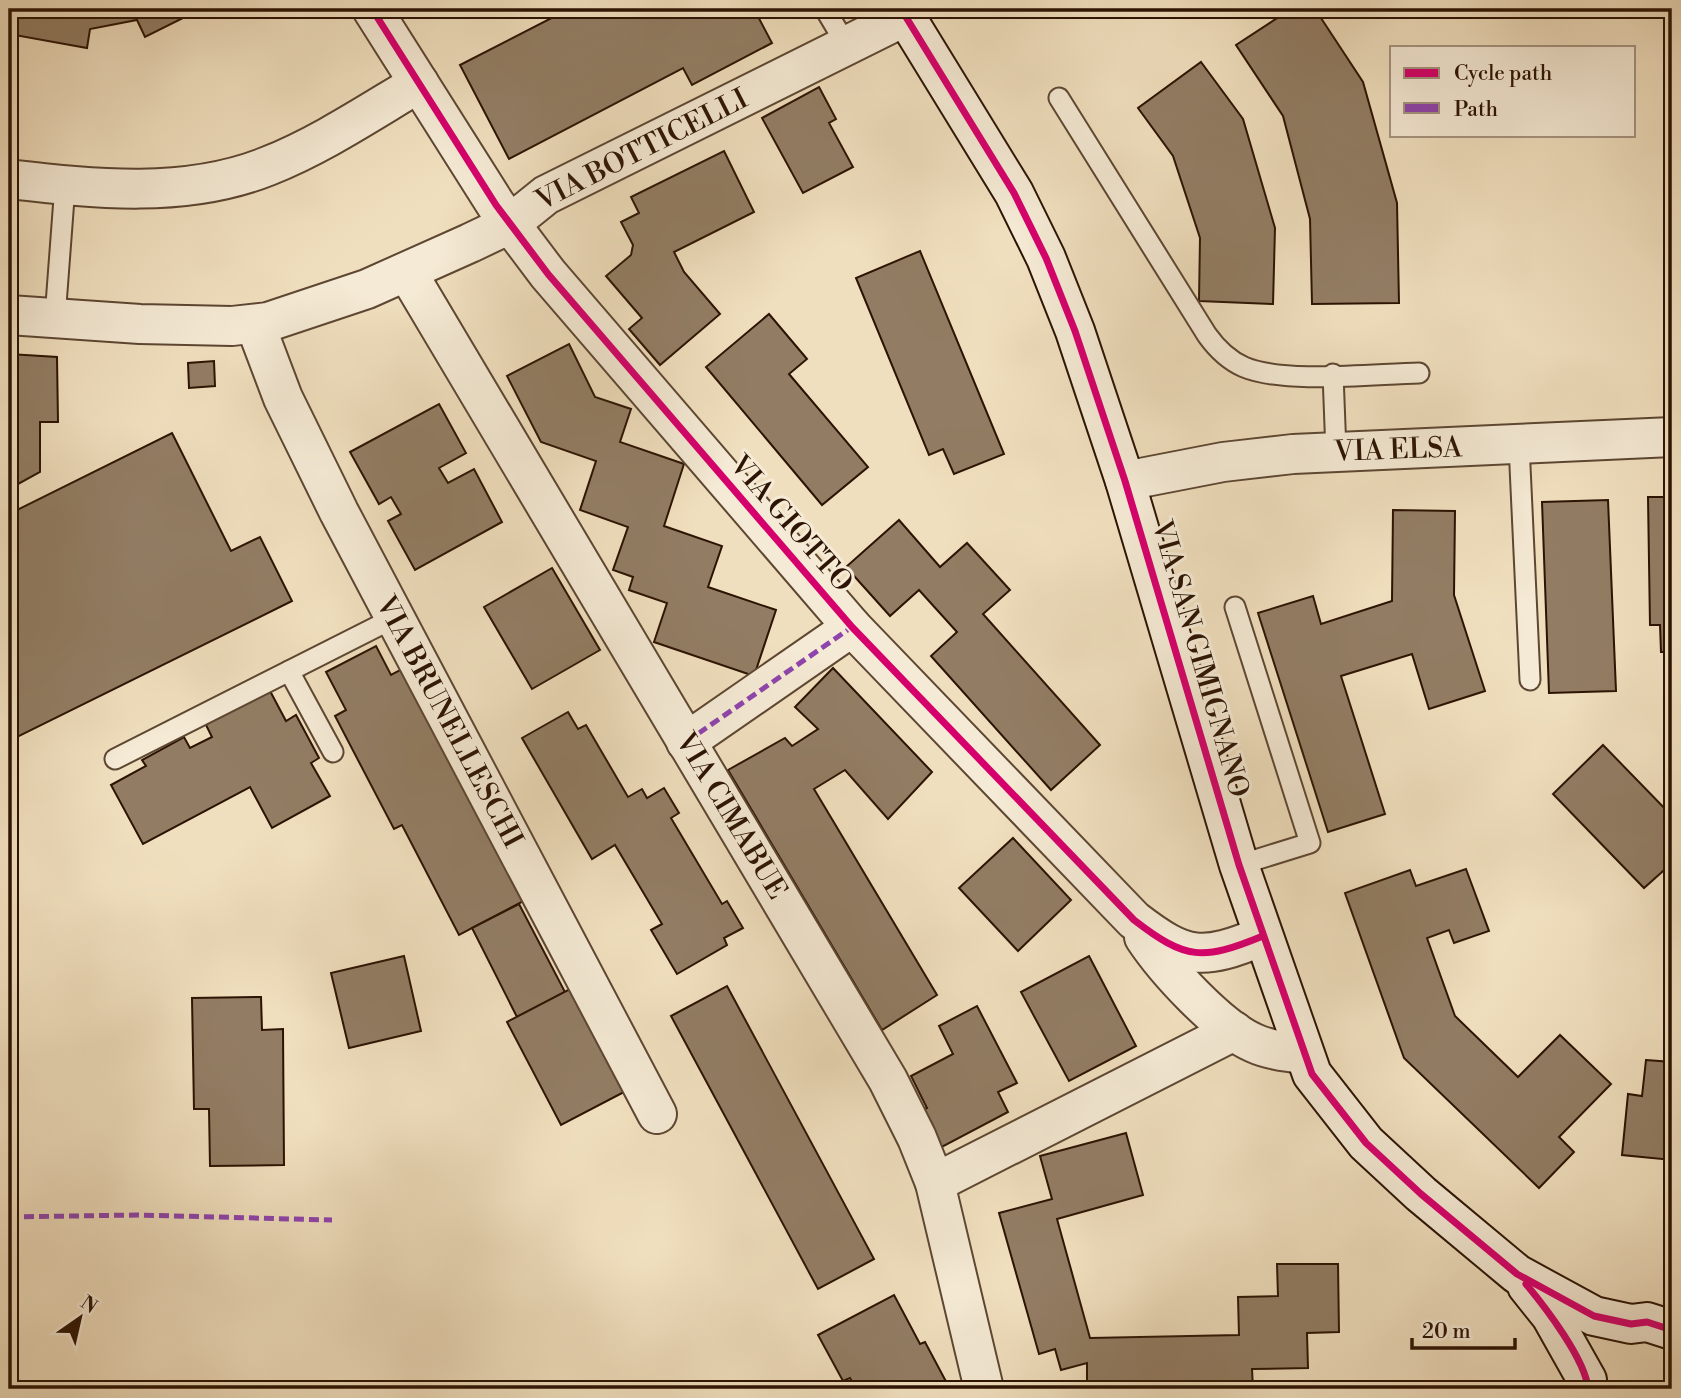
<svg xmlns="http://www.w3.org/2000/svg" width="1681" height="1398" font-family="'Libre Bodoni',serif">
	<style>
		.building { fill: #927d64; stroke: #2c1303; stroke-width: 2 }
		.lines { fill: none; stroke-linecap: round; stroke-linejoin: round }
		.lane-casing { stroke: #5d4632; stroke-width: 23 }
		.street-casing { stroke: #5d4632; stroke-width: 42 }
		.secondary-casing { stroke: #2c1303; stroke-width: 42 }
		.lane { stroke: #f5ead5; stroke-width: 19 }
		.street { stroke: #f5ead5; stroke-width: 38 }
		.secondary { stroke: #f5ead5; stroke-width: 38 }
		.quiet { stroke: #8e44ad; stroke-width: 5; stroke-dasharray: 10 5; stroke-linecap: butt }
		.cycleway-casing { stroke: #f5ead5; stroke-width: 11 }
		.cycleway { stroke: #d6006c; stroke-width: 7 }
		.labels { text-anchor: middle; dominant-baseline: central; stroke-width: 6; stroke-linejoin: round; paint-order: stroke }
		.street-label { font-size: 28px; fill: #2c1303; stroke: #f5ead5 }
	</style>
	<rect width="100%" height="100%" fill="#f0dfbe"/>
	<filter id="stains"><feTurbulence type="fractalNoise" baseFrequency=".00286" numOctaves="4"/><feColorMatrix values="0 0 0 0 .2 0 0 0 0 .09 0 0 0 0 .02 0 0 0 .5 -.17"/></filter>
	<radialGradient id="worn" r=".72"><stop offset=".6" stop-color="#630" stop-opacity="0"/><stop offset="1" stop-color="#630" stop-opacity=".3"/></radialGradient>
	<!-- building -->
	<g class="building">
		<path d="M9,9H201L145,37L137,20L90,29L87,48L9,34Z"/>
		<path d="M569,9H754L772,43L692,85L683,68L509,159L460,65Z"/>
		<path d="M1291,9H1315L1363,82L1397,203L1399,303L1312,304L1310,219L1283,116L1236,45Z"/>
		<path d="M1201,62L1243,119L1275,228L1273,304L1199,301L1200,238L1173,156L1138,108Z"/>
		<path d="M819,87L836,119L829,123L853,167L803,193L762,118Z"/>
		<path d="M724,151L754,212L674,252L684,272L720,314L660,365L629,329L642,318L606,276L631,255L633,245L621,222L639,213L631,197Z"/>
		<path d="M920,251L1004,454L954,474L943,449L929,455L856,278Z"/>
		<path d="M769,314L807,359L789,374L868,467L822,505L706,367Z"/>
		<path d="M569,344L595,397L631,409L620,442L684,464L664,526L722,546L708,587L776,610L754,676L654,642L667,603L629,590L633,577L613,570L628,527L580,510L596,461L541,442L507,376Z"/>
		<path d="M9,354L57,357L58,422H40V472L9,489Z"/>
		<path d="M214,361L215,386L189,388L188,363Z"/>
		<path d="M439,404L466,453L439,468L448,483L474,469L502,522L415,570L388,521L401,514L391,497L379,504L350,452Z"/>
		<path d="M172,433L231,551L260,537L292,601L9,741V514Z"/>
		<path d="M1648,497H1672V652H1661L1660,625H1650Z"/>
		<path d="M1608,500L1616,691L1549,693L1542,502Z"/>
		<path d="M1393,510L1455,511L1454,595L1485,691L1429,709L1412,654L1341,676L1385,814L1328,832L1258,613L1313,596L1321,624L1392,601Z"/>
		<path d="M899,520L940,567L967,543L1010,590L983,614L1100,745L1051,790L931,656L957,632L919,590L890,616L846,567Z"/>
		<path d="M552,568L600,650L532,689L484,607Z"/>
		<path d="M376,646L391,675L402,669L535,895L459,935L402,825L394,829L335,716L346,710L326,672Z"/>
		<path d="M833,668L932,772L888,819L845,770L814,789L937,995L882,1030L728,770L785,738L792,746L818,729L795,707Z"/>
		<path d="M269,689L286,721L296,715L319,758L311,763L330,796L272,828L250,787L143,844L111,785L146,766L142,760L184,737L190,748L212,737L205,723Z"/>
		<path d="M568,712L578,729L586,725L628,797L642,789L647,798L664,788L679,813L671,818L722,904L727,901L743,928L724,938L727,945L677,974L651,930L662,924L615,845L592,859L522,738Z"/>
		<path d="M1603,745L1672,816V863L1644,888L1553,794Z"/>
		<path d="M1013,838L1071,900L1018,951L959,888Z"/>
		<path d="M1466,869L1489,931L1454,943L1449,930L1427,938L1455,1016L1518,1077L1560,1035L1611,1084L1559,1137L1574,1152L1539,1188L1404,1058L1345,893L1410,870L1416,886Z"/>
		<path d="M519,904L565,992L517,1017L472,928Z"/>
		<path d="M404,956L421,1031L349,1048L331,973Z"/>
		<path d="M1089,956L1136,1046L1069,1081L1021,992Z"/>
		<path d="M727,986L874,1259L818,1289L671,1016Z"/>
		<path d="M570,989L624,1092L561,1125L507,1022Z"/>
		<path d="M261,997L262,1030L283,1029L284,1165L210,1166L209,1109H194L192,998Z"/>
		<path d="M1672,1000V1019L1666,1016Z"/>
		<path d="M977,1006L1017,1083L998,1092L1008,1112L938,1149L918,1112L927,1108L911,1076L953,1054L939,1026Z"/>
		<path d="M1646,1060L1672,1062V1160L1622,1155L1628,1094L1642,1096Z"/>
		<path d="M1126,1133L1143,1195L1057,1219L1090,1338L1239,1335L1238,1297L1278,1296L1277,1264H1338L1339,1332L1307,1333L1308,1368L1252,1369L1253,1389H1087V1363L1061,1370L1055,1349L1039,1354L999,1213L1052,1199L1040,1156Z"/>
		<path d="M894,1295L920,1344L925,1342L950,1389H856L850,1378L843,1381L818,1335Z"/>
	</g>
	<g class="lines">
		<defs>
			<g id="lane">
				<path d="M825,9L847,46"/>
				<path d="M1059,98L1207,335C1217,349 1228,360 1244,367C1284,384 1373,374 1419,373"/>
				<path d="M55,318L65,185"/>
				<path d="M1333,374L1336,452"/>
				<path d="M1519,445L1530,680"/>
				<path d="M1235,607L1310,843L1239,865"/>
				<path d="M289,671L333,752"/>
				<path d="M115,759L394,618"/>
			</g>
			<g id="street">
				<path d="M372,9L496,205L548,274L852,627L1134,920C1186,960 1202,961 1263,936"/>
				<path d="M9,179C95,189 186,199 268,166C321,145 370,112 419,83"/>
				<path d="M407,272L888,1080L917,1138L935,1183L984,1389"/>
				<path d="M9,315L140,324L232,326L268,322L367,289L470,243L510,224L546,195L906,16"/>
				<path d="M255,324L283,398L339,512L657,1114"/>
				<path d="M1125,481L1223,462L1293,454L1672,437"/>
				<path d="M686,742L852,627"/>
				<path d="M1144,937C1165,969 1219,1028 1254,1043C1269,1050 1287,1052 1303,1054"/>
				<path d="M935,1183L1234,1031"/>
			</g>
			<g id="secondary">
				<path d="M901,9L1014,193L1046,258L1075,331L1125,481L1239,865L1312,1074L1366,1143L1421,1194L1517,1274L1594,1316L1631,1324L1647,1322L1672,1330"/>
				<path d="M1527,1286L1551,1316L1587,1380"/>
			</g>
		</defs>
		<!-- lane casing -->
		<use href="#lane" class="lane-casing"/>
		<!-- street casing -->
		<use href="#street" class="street-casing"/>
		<!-- secondary casing -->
		<use href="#secondary" class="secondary-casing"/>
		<!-- lane -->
		<use href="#lane" class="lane"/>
		<!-- street -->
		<use href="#street" class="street"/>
		<!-- secondary -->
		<use href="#secondary" class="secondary"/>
		<!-- quiet -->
		<g class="quiet">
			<path d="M686,742L852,627"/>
			<path d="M9,1217L137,1215L332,1220"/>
		</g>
		<defs>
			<g id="cycleway">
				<path d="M372,9L496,205L548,274L852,627L1134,920C1186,960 1202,961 1263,936"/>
				<path d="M901,9L1014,193L1046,258L1075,331L1125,481L1239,865L1312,1074L1366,1143L1421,1194L1517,1274L1594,1316L1631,1324L1647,1322L1672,1330"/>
				<path d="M1526,1284C1545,1307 1586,1360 1588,1389"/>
			</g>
		</defs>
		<!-- cycleway casing -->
		<use href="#cycleway" class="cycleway-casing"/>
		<!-- cycleway -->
		<use href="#cycleway" class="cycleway"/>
	</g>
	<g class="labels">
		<!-- street labels -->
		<g class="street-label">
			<text transform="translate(642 150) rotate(-27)">VIA BOTTICELLI</text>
			<text transform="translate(1398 450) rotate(-2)">VIA ELSA</text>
			<text transform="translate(791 524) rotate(49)">VIA GIOTTO</text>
			<text transform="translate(1200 659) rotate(74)">VIA SAN GIMIGNANO</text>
			<text transform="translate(449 722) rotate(62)">VIA BRUNELLESCHI</text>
			<text transform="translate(731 816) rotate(59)">VIA CIMABUE</text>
		</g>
	</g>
	<!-- margin -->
	<rect width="1681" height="1398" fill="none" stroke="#f0dfbe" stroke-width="35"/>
	<rect x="10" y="10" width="1660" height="1377" fill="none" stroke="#2c1303" stroke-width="3.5"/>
	<rect x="18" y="18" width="1646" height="1363" fill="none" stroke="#2c1303" stroke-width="2"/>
	<!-- legend -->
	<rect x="1390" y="46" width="245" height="91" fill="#f5ead5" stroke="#a59481" stroke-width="2"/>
	<rect x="1404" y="68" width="35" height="10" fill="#d6006c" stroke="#a59481" stroke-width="2"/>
	<text x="1454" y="80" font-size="21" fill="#2c1303">Cycle path</text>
	<rect x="1404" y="103" width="35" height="10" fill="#8e44ad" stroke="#a59481" stroke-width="2"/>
	<text x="1454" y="116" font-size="21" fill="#2c1303">Path</text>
	<!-- north arrow -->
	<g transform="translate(80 1318) rotate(34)" stroke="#f5ead5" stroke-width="5" paint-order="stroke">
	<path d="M0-5L12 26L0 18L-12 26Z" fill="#2c1303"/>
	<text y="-10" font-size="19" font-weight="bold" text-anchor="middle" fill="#2c1303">N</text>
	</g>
	<!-- scale -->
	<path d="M1412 1338v10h103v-10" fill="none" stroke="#2c1303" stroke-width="3.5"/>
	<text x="1422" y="1338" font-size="21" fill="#2c1303" stroke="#f5ead5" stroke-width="5" paint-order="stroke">20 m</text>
	<rect width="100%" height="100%" filter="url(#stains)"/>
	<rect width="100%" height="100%" fill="url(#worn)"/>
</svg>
